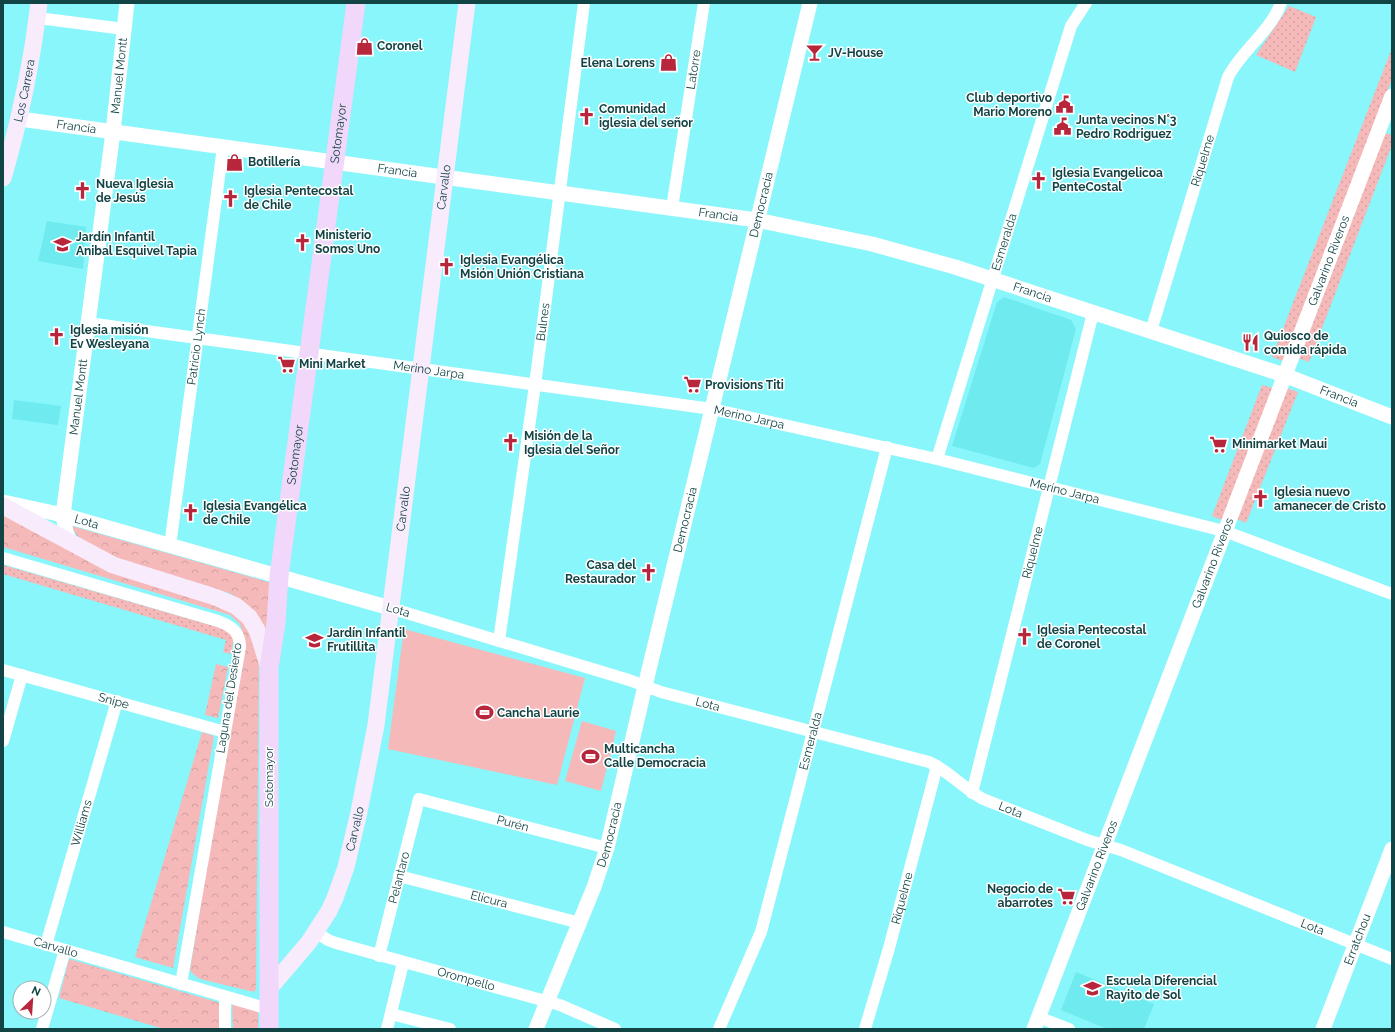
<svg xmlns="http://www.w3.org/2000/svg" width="1395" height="1032" font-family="Raleway,sans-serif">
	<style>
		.built { fill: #6febf0 }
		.grass { fill: url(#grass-dots) }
		.forest { fill: url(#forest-crowns) }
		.pitch { fill: #f6b9b9 }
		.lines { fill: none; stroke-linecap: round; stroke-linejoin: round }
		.minor { stroke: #fff; stroke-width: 12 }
		.tertiary { stroke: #fff; stroke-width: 15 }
		.secondary { stroke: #f8ebfc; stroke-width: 17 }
		.primary { stroke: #f1d7f9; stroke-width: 19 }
		.labels { text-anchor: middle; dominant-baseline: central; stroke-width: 3; stroke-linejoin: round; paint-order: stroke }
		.poi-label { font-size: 12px; font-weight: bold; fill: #134445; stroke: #fff; text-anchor: start }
		.street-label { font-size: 12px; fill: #134445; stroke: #fff }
	</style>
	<defs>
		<pattern id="grass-dots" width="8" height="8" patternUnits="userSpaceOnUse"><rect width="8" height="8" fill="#f6b9b9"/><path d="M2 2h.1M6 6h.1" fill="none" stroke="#d2a0a0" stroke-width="1.8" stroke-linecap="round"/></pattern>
		<pattern id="forest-crowns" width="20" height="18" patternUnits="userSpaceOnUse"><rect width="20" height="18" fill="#f6b9b9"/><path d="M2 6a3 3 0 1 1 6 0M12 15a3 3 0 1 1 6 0" fill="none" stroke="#d2a0a0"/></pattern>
	</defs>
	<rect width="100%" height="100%" fill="#88f6fa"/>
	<!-- built -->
	<g class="built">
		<path d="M47,221L86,227L83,269L38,261Z"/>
		<path d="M1004,297L1071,320L1076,329L1040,464L1034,468L952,446L997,302Z"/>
		<path d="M14,400L61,406L58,425L12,419Z"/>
		<path d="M1076,972L1154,1004L1144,1029H1107L1061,1010Z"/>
	</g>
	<!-- grass -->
	<g class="grass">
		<path d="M1289,6L1316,17L1295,72L1256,55Z"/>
		<path d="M1392,48V79L1283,361L1272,357Z"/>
		<path d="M1385,133L1392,135V145L1309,362L1298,358Z"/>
		<path d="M1262,385L1273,388L1222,520L1212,516Z"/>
		<path d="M1287,388L1298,392L1246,523L1237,519Z"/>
		<path d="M3,565L228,630C236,636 233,645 231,654L223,652L226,640L3,574Z"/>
	</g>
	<!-- forest -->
	<g class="forest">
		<path d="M3,513L233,612L246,621L259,660L256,989L254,992L200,979L193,974L190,970L244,637L240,624L230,615L3,547Z"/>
		<path d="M72,526L268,582L270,584L267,631C255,615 247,603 229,593L126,563L78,537L72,528Z"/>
		<path d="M216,664L228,667L218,718L205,715Z"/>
		<path d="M202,732L214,736L173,968L135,957Z"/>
		<path d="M69,959L217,1002L222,1006L223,1029H164L59,998Z"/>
		<path d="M232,1003L258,1004V1029H233Z"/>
	</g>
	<!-- pitch -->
	<g class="pitch">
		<path d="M404,629L585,678L557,785L388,749Z"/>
		<path d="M582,721L616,731L601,791L565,781Z"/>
	</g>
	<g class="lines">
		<!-- minor -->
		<g class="minor">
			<path d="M38,18L124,29"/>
			<path id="s1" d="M672,208L704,3"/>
			<path id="s2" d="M88,323L712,409L937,459L1224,531L1392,594"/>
			<path id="s3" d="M1151,331L1228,77C1242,50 1270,32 1281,3"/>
			<path id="s4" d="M937,459L1071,26L1086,3"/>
			<path id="s5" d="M170,546L223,147"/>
			<path d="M3,558L218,621C231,626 240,631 240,647L181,984"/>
			<path id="s6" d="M390,608L629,680L661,692L929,762C949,771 964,789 983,799L1087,840L1121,850L1392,959"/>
			<path id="s7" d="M499,641L535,385L584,3"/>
			<path id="s8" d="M3,670L225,732"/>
			<path d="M3,741L22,675"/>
			<path id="s9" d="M972,793L1093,313"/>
			<path id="s10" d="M399,876L580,923"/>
			<path id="s11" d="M3,932L269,1009"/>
			<path id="s12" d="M316,932L328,940L336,943L560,1005L615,1029"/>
			<path id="s13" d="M46,945L117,701"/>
			<path id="s14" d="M379,956L419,799L607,848"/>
			<path d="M222,996L225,998V1029"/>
			<path d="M391,1014L450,1029"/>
			<path d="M1038,1017L1069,1029"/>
			<path d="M42,1029L65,950"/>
			<path d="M387,1029L403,963"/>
			<path id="s15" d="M719,1029L761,932L887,447"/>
			<path id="s16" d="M865,1029L889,948L937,766"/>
		</g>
		<!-- tertiary -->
		<g class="tertiary">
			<path id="s17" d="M20,119L757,220L872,244L955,267L1284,375L1392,417"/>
			<path id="s18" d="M3,502L63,515L390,608"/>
			<path id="s19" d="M70,542L66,532L63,515L113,132L127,3"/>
			<path id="s20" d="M536,1029L594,887L607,848L645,686L810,3"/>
			<path id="s21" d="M1034,1029L1392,96"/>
			<path id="s22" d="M1323,1029L1392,849"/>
		</g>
		<!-- secondary -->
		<g class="secondary">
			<path id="s23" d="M3,178C20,120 32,63 39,3"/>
			<path d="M3,506L113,565L215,597L236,606L249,617L257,630L269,668"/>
			<path id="s24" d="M269,989L309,942L329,911L335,898L346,867L359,812L376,725L467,3"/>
		</g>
		<!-- primary -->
		<path class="primary" id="s25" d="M269,1029V668L276,623L279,576L356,3"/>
	</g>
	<!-- icons -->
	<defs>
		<symbol id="shop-bare" viewBox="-9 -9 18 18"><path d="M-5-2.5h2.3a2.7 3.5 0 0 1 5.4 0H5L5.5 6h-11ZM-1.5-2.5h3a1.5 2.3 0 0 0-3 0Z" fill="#b8263c" stroke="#fff" stroke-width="2.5" paint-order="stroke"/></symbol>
		<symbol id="bar-bare" viewBox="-9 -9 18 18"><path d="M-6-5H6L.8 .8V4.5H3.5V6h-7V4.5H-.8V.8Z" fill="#b8263c" stroke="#fff" stroke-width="2.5" paint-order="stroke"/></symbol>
		<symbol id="civic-bare" viewBox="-9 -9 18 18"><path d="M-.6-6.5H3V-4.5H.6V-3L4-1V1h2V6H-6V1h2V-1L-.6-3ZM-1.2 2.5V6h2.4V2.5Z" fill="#b8263c" stroke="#fff" stroke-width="2.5" paint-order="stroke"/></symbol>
		<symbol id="church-bare" viewBox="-9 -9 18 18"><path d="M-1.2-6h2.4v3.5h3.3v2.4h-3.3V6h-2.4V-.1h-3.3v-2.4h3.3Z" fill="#b8263c" stroke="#fff" stroke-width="2.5" paint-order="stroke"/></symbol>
		<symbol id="school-bare" viewBox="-9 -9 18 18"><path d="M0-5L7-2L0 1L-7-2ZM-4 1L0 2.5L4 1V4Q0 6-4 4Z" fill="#b8263c" stroke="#fff" stroke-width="2.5" paint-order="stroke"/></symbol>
		<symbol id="restaurant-bare" viewBox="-9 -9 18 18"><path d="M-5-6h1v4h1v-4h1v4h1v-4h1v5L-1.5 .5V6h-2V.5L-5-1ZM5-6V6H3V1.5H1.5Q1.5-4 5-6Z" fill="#b8263c" stroke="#fff" stroke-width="2.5" paint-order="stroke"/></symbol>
		<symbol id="supermarket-bare" viewBox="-9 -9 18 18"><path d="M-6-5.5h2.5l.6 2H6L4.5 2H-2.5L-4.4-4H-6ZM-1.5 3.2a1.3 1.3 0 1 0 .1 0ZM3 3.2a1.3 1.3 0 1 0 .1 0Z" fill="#b8263c" stroke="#fff" stroke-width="2.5" paint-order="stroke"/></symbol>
		<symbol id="stadium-bare" viewBox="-9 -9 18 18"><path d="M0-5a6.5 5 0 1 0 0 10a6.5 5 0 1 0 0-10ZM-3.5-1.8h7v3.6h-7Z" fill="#b8263c" stroke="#fff" stroke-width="2.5" paint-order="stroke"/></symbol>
	</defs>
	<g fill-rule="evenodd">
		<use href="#shop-bare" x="352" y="34" width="25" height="25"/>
		<use href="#bar-bare" x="802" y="40" width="25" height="25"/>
		<use href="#shop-bare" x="656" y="50" width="25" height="25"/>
		<use href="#civic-bare" x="1052" y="92" width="25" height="25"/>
		<use href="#church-bare" x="574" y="104" width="25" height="25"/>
		<use href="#civic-bare" x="1050" y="114" width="25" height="25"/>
		<use href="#shop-bare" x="222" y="150" width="25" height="25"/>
		<use href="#church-bare" x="1026" y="168" width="25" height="25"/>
		<use href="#church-bare" x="70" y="178" width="25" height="25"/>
		<use href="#church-bare" x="218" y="186" width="25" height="25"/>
		<use href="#church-bare" x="290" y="230" width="25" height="25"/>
		<use href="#school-bare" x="50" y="232" width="25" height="25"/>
		<use href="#church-bare" x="434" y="254" width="25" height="25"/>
		<use href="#church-bare" x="44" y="324" width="25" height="25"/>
		<use href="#restaurant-bare" x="1238" y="330" width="25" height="25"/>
		<use href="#supermarket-bare" x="274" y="352" width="25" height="25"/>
		<use href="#supermarket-bare" x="680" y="372" width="25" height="25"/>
		<use href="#church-bare" x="498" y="430" width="25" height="25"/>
		<use href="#supermarket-bare" x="1206" y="432" width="25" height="25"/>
		<use href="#church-bare" x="1248" y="486" width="25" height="25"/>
		<use href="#church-bare" x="178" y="500" width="25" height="25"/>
		<use href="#church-bare" x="636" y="560" width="25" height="25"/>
		<use href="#church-bare" x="1012" y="624" width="25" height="25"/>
		<use href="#school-bare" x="302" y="628" width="25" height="25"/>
		<use href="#stadium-bare" x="472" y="700" width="25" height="25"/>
		<use href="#stadium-bare" x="578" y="744" width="25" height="25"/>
		<use href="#supermarket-bare" x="1054" y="884" width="25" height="25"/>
		<use href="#school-bare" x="1080" y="976" width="25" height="25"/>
	</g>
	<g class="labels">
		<!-- poi labels -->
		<g class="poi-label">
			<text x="377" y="46">Coronel</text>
			<text x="828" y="53">JV-House</text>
			<text x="655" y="63" text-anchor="end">Elena Lorens</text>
			<text x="1052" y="98" text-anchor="end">Club deportivo<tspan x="1052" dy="14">Mario Moreno</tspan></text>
			<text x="599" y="109">Comunidad<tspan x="599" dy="14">iglesia del señor</tspan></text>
			<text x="1076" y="120">Junta vecinos N°3<tspan x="1076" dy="14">Pedro Rodriguez</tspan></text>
			<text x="248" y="162">Botillería</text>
			<text x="1052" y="173">Iglesia Evangelicoa<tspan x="1052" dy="14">PenteCostal</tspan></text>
			<text x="96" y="184">Nueva Iglesia<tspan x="96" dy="14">de Jesús</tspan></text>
			<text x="244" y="191">Iglesia Pentecostal<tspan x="244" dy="14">de Chile</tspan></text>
			<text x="315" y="235">Ministerio<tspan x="315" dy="14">Somos Uno</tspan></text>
			<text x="76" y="237">Jardín Infantil<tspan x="76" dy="14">Anibal Esquivel Tapia</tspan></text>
			<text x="460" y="260">Iglesia Evangélica<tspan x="460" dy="14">Msión Unión Cristiana</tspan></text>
			<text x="70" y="330">Iglesia misión<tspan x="70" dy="14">Ev Wesleyana</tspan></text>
			<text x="1264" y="336">Quiosco de<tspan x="1264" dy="14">comida rápida</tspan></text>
			<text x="299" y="364">Mini Market</text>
			<text x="705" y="385">Provisions Titi</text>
			<text x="524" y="436">Misión de la<tspan x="524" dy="14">Iglesia del Señor</tspan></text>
			<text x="1232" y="444">Minimarket Maui</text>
			<text x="1274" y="492">Iglesia nuevo<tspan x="1274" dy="14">amanecer de Cristo</tspan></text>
			<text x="203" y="506">Iglesia Evangélica<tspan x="203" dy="14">de Chile</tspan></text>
			<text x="636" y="565" text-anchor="end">Casa del<tspan x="636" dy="14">Restaurador</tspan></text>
			<text x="1037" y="630">Iglesia Pentecostal<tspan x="1037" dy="14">de Coronel</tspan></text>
			<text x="327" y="633">Jardín Infantil<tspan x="327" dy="14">Frutillita</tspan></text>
			<text x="497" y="713">Cancha Laurie</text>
			<text x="604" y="749">Multicancha<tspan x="604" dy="14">Calle Democracia</tspan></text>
			<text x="1053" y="889" text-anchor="end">Negocio de<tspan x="1053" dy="14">abarrotes</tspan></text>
			<text x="1106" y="981">Escuela Diferencial<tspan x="1106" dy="14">Rayito de Sol</tspan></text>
		</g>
		<!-- street labels -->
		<g class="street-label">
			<text stroke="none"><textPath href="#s1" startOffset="140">Latorre</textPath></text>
			<text stroke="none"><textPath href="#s19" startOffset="471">Manuel Montt</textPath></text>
			<text stroke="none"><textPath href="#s23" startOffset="90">Los Carrera</textPath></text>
			<text stroke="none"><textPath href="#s17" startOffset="57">Francia</textPath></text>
			<text stroke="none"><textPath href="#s25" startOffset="900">Sotomayor</textPath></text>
			<text stroke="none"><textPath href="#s3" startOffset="178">Riquelme</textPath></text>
			<text stroke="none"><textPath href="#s17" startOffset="381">Francia</textPath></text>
			<text stroke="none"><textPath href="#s24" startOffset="833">Carvallo</textPath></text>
			<text stroke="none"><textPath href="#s20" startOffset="856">Democracia</textPath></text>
			<text stroke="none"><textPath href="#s17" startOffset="705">Francia</textPath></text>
			<text stroke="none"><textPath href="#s4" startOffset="227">Esmeralda</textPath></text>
			<text stroke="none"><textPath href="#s21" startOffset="823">Galvarino Riveros</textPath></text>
			<text stroke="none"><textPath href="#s17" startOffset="1029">Francia</textPath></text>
			<text stroke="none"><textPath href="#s7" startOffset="322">Bulnes</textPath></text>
			<text stroke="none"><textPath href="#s5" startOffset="201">Patricio Lynch</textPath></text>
			<text stroke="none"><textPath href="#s2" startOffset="344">Merino Jarpa</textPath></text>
			<text stroke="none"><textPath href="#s17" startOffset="1353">Francia</textPath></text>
			<text stroke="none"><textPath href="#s19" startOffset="147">Manuel Montt</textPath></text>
			<text stroke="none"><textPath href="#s2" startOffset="668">Merino Jarpa</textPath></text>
			<text stroke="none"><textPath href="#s25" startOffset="576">Sotomayor</textPath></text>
			<text stroke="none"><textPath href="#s2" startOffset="992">Merino Jarpa</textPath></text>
			<text stroke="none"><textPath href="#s24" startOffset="509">Carvallo</textPath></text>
			<text stroke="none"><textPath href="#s20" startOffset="532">Democracia</textPath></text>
			<text stroke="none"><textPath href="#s18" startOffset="86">Lota</textPath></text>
			<text stroke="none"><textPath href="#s9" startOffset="248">Riquelme</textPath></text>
			<text stroke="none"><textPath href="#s21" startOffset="499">Galvarino Riveros</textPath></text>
			<text transform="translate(398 610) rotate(16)">Lota</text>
			<text transform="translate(229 698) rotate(-81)">Laguna del Desierto</text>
			<text stroke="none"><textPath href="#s8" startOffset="115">Snipe</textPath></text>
			<text stroke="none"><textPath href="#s6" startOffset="332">Lota</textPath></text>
			<text stroke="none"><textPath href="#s15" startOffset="303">Esmeralda</textPath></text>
			<text transform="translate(269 777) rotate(-90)">Sotomayor</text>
			<text stroke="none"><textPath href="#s6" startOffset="656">Lota</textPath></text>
			<text stroke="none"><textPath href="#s13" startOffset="127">Williams</textPath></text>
			<text stroke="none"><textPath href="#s14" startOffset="259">Purén</textPath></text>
			<text stroke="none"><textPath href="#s24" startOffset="185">Carvallo</textPath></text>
			<text stroke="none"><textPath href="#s20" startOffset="208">Democracia</textPath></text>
			<text stroke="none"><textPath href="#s21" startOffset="175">Galvarino Riveros</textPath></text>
			<text stroke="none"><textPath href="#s14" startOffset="81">Pelantaro</textPath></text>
			<text stroke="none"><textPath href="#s16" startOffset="136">Riquelme</textPath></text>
			<text stroke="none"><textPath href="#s10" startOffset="93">Elicura</textPath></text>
			<text stroke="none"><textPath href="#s6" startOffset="980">Lota</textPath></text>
			<text stroke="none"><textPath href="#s22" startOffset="96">Erratchou</textPath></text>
			<text stroke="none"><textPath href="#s11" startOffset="55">Carvallo</textPath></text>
			<text stroke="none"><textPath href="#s12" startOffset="158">Orompello</textPath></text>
		</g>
	</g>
	<!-- border -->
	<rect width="1395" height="1032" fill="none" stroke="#134445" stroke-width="8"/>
	<!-- north arrow -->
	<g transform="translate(32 1000) rotate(25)"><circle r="19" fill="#ffffff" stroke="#a1b4b5"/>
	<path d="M0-3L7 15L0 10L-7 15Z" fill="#b8263c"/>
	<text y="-6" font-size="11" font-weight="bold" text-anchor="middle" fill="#134445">N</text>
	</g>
</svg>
